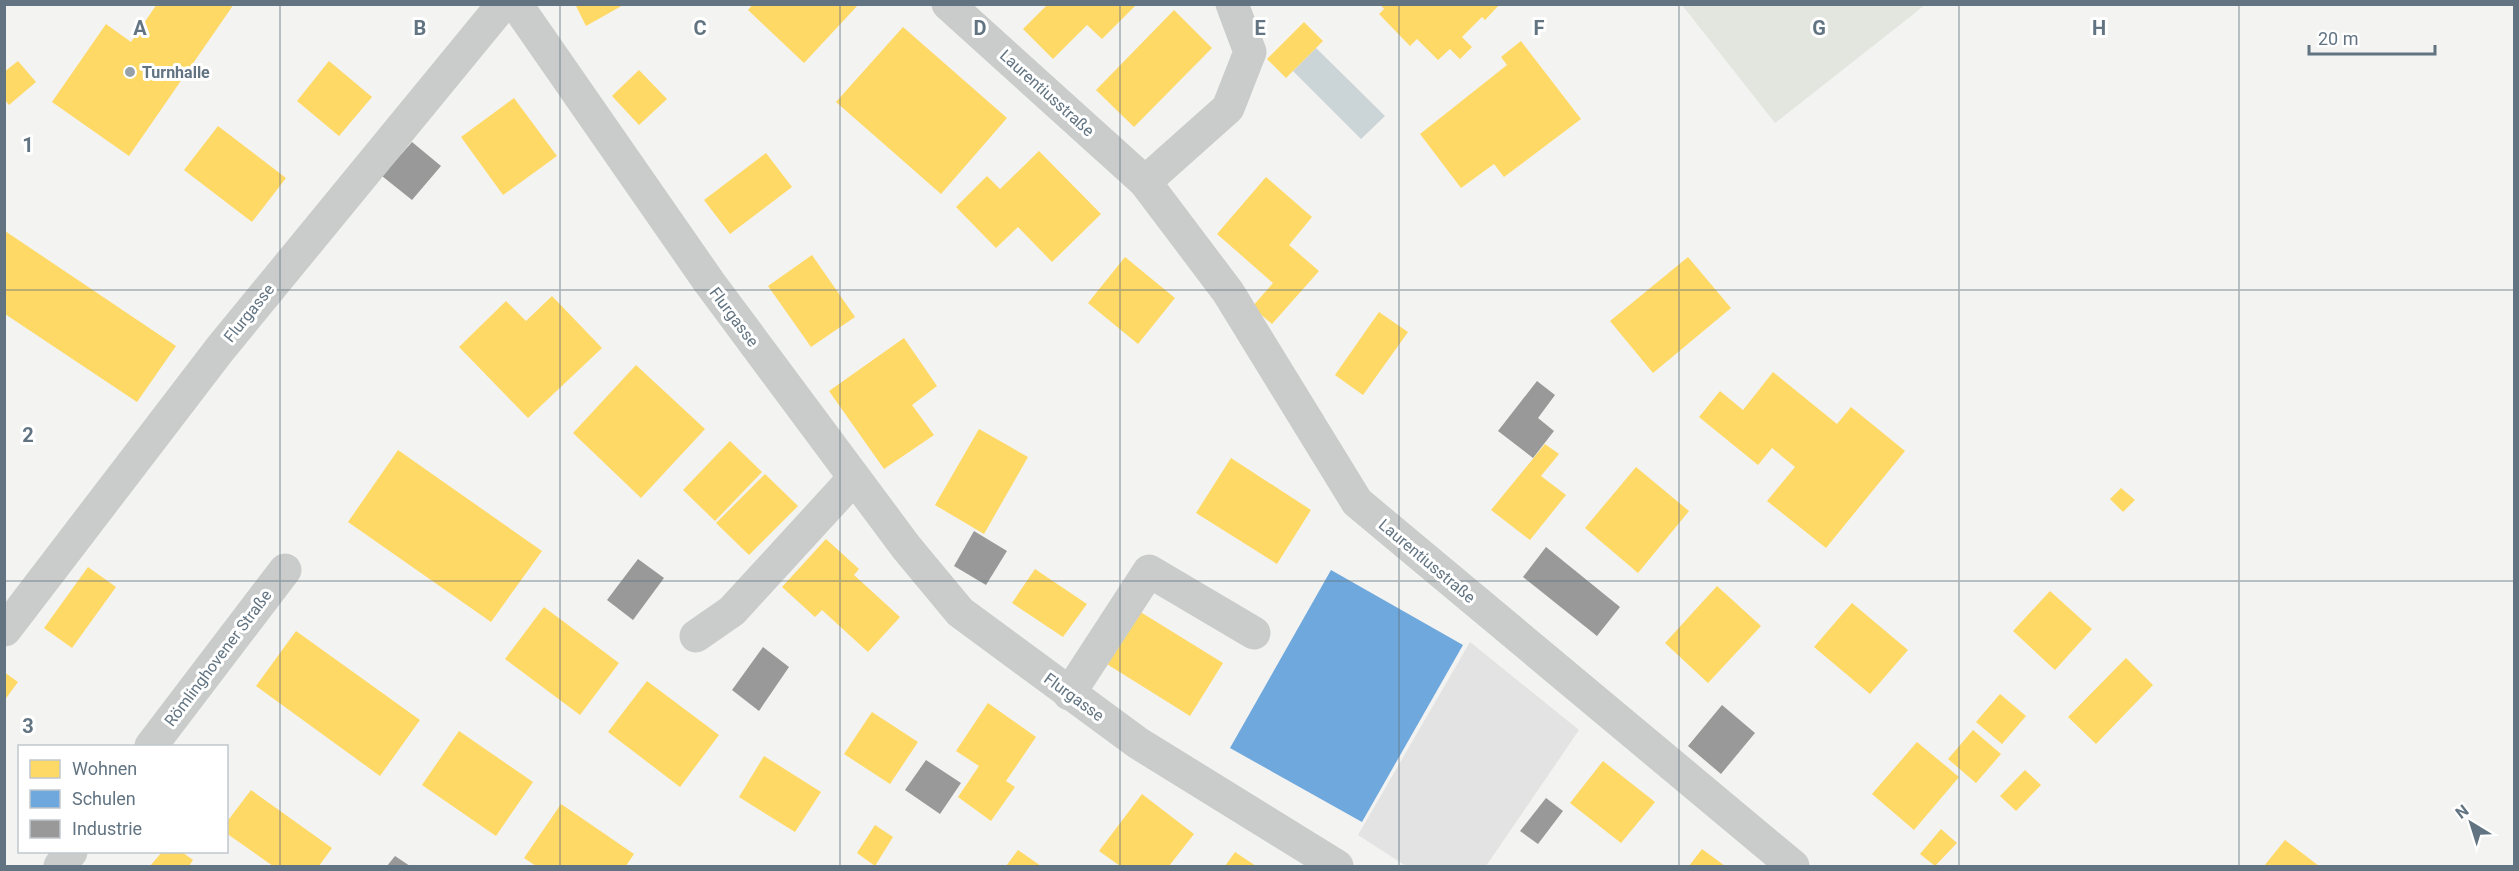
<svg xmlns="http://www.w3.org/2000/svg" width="2519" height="871" font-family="Roboto,sans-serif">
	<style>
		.built { fill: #e2e3e2 }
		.green { fill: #e2e6df }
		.water { fill: #cbd4d6 }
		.homes { fill: #ffd966 }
		.schools { fill: #6fa8dc }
		.industry { fill: #999 }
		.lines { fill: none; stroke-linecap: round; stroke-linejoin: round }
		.minor { stroke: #cacccc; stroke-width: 33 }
		.grid { fill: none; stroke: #627482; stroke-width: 1.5; stroke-opacity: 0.55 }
		.poi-dot { fill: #95a0a9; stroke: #fff; stroke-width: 2 }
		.labels { text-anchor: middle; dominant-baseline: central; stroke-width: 6; stroke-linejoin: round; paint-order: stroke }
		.poi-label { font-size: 16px; font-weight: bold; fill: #627482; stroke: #fff; text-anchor: start }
		.street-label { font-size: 16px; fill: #627482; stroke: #fff }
		.grid-label { font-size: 20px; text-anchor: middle; font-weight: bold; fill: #627482; stroke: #fff; stroke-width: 6; stroke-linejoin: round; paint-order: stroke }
	</style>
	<rect width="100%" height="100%" fill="#f3f3f1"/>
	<!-- built -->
	<path class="built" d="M1470,642L1579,730L1486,866H1406L1358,835Z"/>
	<!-- green -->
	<path class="green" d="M1682,5H1925L1775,123Z"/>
	<!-- water -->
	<path class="water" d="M1316,48L1385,116L1361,139L1293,71Z"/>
	<!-- homes -->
	<g class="homes">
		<path d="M157,4H234L129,156L52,102L106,24L131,42Z"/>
		<path d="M575,4H625L586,26Z"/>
		<path d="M753,4H859L804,63L748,10Z"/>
		<path d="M1048,4H1137L1102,39L1087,25L1053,59L1023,29Z"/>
		<path d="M1380,4H1500L1485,20L1482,17L1462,37L1472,47L1460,59L1450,49L1438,60L1417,39L1410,46L1379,14L1384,9Z"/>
		<path d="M1174,10L1212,48L1134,127L1096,90Z"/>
		<path d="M1304,22L1323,41L1286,78L1267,59Z"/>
		<path d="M903,27L1007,118L941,194L836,102Z"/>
		<path d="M1521,41L1581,119L1504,177L1494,164L1461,188L1420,134L1507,65L1501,57Z"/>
		<path d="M18,61L36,82L9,105L4,99V72Z"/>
		<path d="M329,61L372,97L339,136L297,101Z"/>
		<path d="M639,70L667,99L639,125L612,96Z"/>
		<path d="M514,98L557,156L503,195L461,137Z"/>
		<path d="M218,126L286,178L252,222L184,170Z"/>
		<path d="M1039,151L1101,214L1052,262L1018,227L996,248L956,207L987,176L1000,189Z"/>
		<path d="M766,153L792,187L730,234L704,200Z"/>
		<path d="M1266,177L1312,217L1289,245L1319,271L1272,324L1252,307L1273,283L1217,234Z"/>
		<path d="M5,231L176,346L137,402L5,314Z"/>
		<path d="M812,255L855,317L811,347L768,286Z"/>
		<path d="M1125,257L1175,298L1138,344L1088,303Z"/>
		<path d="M1688,257L1731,308L1653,373L1610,321Z"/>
		<path d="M552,296L602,348L528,418L459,347L506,301L526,321Z"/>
		<path d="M1379,312L1408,332L1363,395L1335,375Z"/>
		<path d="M904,338L937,386L912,405L934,435L884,469L829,391Z"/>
		<path d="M636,365L705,429L641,498L573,433Z"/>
		<path d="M1773,372L1837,424L1851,407L1905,451L1826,548L1767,501L1795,467L1772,448L1758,465L1699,417L1720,391L1743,410Z"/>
		<path d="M979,429L1028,457L984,534L935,505Z"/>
		<path d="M730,441L762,472L715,521L683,490Z"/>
		<path d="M1545,444L1559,454L1541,476L1566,495L1530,540L1491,510Z"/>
		<path d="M398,450L542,551L491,622L348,522Z"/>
		<path d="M1231,458L1311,510L1277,564L1196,513Z"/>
		<path d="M1636,467L1689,511L1638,573L1585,528Z"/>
		<path d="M765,474L798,506L749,555L716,523Z"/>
		<path d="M2121,488L2135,500L2123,512L2110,499Z"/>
		<path d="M826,539L859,569L854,575L900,617L868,652L822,610L815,617L782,587Z"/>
		<path d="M88,567L116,587L72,648L44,628Z"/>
		<path d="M1035,569L1087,604L1063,637L1012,603Z"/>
		<path d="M1717,586L1761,626L1708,683L1665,643Z"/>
		<path d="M2050,591L2092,629L2055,670L2013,631Z"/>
		<path d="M1852,603L1908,650L1870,694L1814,647Z"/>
		<path d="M544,607L619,663L580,715L505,659Z"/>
		<path d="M1134,608L1223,663L1190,716L1102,661Z"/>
		<path d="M296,631L420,720L380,776L256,686Z"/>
		<path d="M2126,658L2153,685L2096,744L2068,717Z"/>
		<path d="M4,672L18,682L4,701Z"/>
		<path d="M647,681L719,735L680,787L608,732Z"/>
		<path d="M2000,694L2026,716L2002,744L1976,722Z"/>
		<path d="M988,703L1036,737L1006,781L1015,787L991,821L958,797L979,766L956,751Z"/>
		<path d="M872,712L918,742L890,784L844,754Z"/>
		<path d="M1973,730L2001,754L1976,783L1948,759Z"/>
		<path d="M459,731L533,782L496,836L422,785Z"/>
		<path d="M1917,742L1959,777L1914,830L1872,794Z"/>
		<path d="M764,756L821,792L795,832L739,797Z"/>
		<path d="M1603,761L1655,802L1621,843L1570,803Z"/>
		<path d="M2025,770L2041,785L2016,811L2000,796Z"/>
		<path d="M251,790L332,848L319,866H273L226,833V823Z"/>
		<path d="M1142,794L1194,834L1169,866H1120L1099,851Z"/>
		<path d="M561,804L634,854L626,866H536L524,858Z"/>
		<path d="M875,825L893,837L875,866L857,853Z"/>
		<path d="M1941,829L1957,843L1935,866L1920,854Z"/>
		<path d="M2285,840L2319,866H2264Z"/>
		<path d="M1702,849L1725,866H1689Z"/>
		<path d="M1018,850L1041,866H1006Z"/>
		<path d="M162,852H182L193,860L189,866H150Z"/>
		<path d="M1235,852L1256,866H1225Z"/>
	</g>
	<!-- schools -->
	<path class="schools" d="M1331,570L1463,645L1362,822L1230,748Z"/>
	<!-- industry -->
	<g class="industry">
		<path d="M412,142L441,166L412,200L382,176Z"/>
		<path d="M1537,381L1555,395L1538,418L1554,431L1533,458L1498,431Z"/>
		<path d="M974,531L1007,551L986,585L954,566Z"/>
		<path d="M1546,547L1620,607L1597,636L1523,577Z"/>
		<path d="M638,559L664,578L633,620L607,600Z"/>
		<path d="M763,647L789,667L759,711L732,690Z"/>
		<path d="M1722,705L1755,733L1721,774L1688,746Z"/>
		<path d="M926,760L961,783L940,814L905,790Z"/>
		<path d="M1546,798L1563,811L1538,844L1520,831Z"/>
		<path d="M395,856L410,866H387Z"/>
	</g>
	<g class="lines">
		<!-- minor -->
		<g class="minor">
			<path d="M516,4L709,282L906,547L960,612L1138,743L1337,866"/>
			<path d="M948,4L1145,182L1228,292L1357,502L1793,866"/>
			<path d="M1145,182L1228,108L1250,52L1232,4"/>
			<path d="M5,630L220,349L503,4"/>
			<path d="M696,636L732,611L854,478"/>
			<path d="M1069,694L1149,571L1254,633"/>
			<path d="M151,746L285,570"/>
			<path d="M60,866L71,852"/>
		</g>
	</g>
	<!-- grid -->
	<path class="grid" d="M280,4V866M560,4V866M840,4V866M1120,4V866M1399,4V866M1679,4V866M1959,4V866M2239,4V866M4,290H2514M4,581H2514"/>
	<!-- markers -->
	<circle class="poi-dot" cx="130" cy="72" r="6"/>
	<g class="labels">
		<!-- poi labels -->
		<g class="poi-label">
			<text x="142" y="72">Turnhalle</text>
		</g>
		<!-- street labels -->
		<g class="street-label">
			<text transform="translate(1047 93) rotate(42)">Laurentiusstraße</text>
			<text transform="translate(249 313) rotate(-51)">Flurgasse</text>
			<text transform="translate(734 317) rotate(53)">Flurgasse</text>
			<text transform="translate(1427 561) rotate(40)">Laurentiusstraße</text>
			<text transform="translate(218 658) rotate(-53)">Römlinghovener Straße</text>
			<text transform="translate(1074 697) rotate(36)">Flurgasse</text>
		</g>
	</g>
	<g class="grid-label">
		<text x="140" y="35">A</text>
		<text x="420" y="35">B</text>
		<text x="700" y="35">C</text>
		<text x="980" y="35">D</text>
		<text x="1260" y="35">E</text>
		<text x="1539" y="35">F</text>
		<text x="1819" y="35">G</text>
		<text x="2099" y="35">H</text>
		<text x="28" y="152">1</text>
		<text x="28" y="442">2</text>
		<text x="28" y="733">3</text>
	</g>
	<!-- border -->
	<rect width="2519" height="871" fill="none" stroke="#627482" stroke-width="12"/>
	<!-- legend -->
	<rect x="18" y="745" width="210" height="108" fill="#ffffff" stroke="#c0c7cd" stroke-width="1.5"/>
	<rect x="30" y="760" width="30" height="18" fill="#ffd966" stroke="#c0c7cd" stroke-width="1.5"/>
	<text x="72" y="775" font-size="18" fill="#627482">Wohnen</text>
	<rect x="30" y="790" width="30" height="18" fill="#6fa8dc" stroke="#c0c7cd" stroke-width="1.5"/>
	<text x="72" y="805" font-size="18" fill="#627482">Schulen</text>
	<rect x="30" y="820" width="30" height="18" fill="#999999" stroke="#c0c7cd" stroke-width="1.5"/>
	<text x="72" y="835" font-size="18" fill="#627482">Industrie</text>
	<!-- north arrow -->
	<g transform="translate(2471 823) rotate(322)" stroke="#ffffff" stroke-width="4.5" paint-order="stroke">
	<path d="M0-4.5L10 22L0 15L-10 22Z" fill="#627482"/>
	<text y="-9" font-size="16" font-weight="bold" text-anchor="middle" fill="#627482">N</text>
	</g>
	<!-- scale -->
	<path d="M2309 45v9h126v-9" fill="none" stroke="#627482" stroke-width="3"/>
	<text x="2318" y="45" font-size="18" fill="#627482" stroke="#ffffff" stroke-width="4.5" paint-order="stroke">20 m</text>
</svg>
